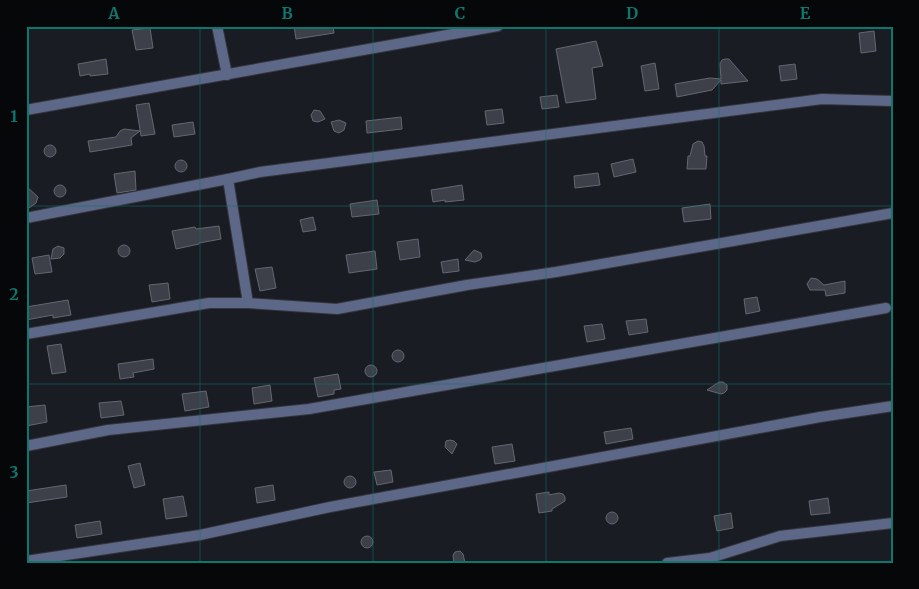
<svg xmlns="http://www.w3.org/2000/svg" width="919" height="589" font-family="Merriweather,serif">
	<style>
		.building { fill: #3d4048; stroke: #646770 }
		.lines { fill: none; stroke-linecap: round; stroke-linejoin: round }
		.minor-casing { stroke: #34363c; stroke-width: 12 }
		.minor { stroke: #5d6787; stroke-width: 10 }
		.grid { fill: none; stroke: #0f766e; stroke-width: 1; stroke-opacity: 0.55 }
		.neatline { fill: none; stroke: #0f766e; stroke-width: 2 }
		.grid-label { font-size: 16px; text-anchor: middle; font-weight: bold; fill: #0f766e }
	</style>
	<rect width="100%" height="100%" fill="#1a1c23"/>
	<!-- building -->
	<g class="building">
		<path d="M294,26H333L334,33L296,39Z"/>
		<path d="M150,28L153,48L136,50L132,30Z"/>
		<path d="M874,31L876,51L861,53L859,33Z"/>
		<path d="M596,41L603,66L592,68L596,99L566,103L556,49Z"/>
		<path d="M106,59L108,74L90,76V74L80,76L78,64Z"/>
		<path d="M725,59H729L748,81L721,84V80L712,90L677,97L675,84L710,78L721,79L720,64L722,60Z"/>
		<path d="M655,63L659,89L645,91L641,66Z"/>
		<path d="M795,64L797,79L781,81L779,66Z"/>
		<path d="M557,95L559,107L542,109L540,97Z"/>
		<path d="M149,103L155,134L141,136L136,105Z"/>
		<path d="M502,109L504,123L487,125L485,111Z"/>
		<path d="M314,110L320,111L325,119L318,122L313,121L311,115Z"/>
		<path d="M401,117L402,129L367,133L366,121Z"/>
		<path d="M339,120L346,123L344,130L339,133L334,131L331,122Z"/>
		<path d="M193,122L195,134L174,137L172,125Z"/>
		<path d="M124,129L140,131L131,138L132,145L90,152L88,141L116,137L120,131Z"/>
		<path d="M698,141L702,142L704,146L705,156H707L706,169H687L688,156H690L693,144Z"/>
		<circle cx="50" cy="151" r="6"/>
		<path d="M633,159L636,172L614,177L611,164Z"/>
		<circle cx="181" cy="166" r="6"/>
		<path d="M135,171L136,190L117,193L114,174Z"/>
		<path d="M598,173L600,185L575,188L574,176Z"/>
		<circle cx="60" cy="191" r="6"/>
		<path d="M462,185L464,200L445,202V200L433,202L431,190Z"/>
		<path d="M26,186L38,197L36,203L26,210Z"/>
		<path d="M377,200L379,214L352,217L350,204Z"/>
		<path d="M710,204L711,219L684,222L682,208Z"/>
		<path d="M313,217L316,230L303,232L300,220Z"/>
		<path d="M219,226L221,239L199,243V244L176,249L172,231L195,227L196,229Z"/>
		<path d="M418,239L420,257L400,260L397,242Z"/>
		<circle cx="124" cy="251" r="6"/>
		<path d="M58,246L64,248V254L60,258L51,259L53,249Z"/>
		<path d="M474,250L481,253L482,257L480,260L475,262L465,260Z"/>
		<path d="M375,251L377,269L349,273L346,255Z"/>
		<path d="M49,255L52,272L35,274L32,258Z"/>
		<path d="M458,259L459,271L443,273L441,262Z"/>
		<path d="M272,267L276,288L260,291L255,269Z"/>
		<path d="M811,278L817,279L824,285L845,281V293L826,296L825,290H810L807,284Z"/>
		<path d="M168,283L170,299L152,302L149,285Z"/>
		<path d="M757,297L760,311L746,314L744,299Z"/>
		<path d="M68,300L71,315L53,318V315L26,320V307Z"/>
		<path d="M646,319L648,332L629,335L626,321Z"/>
		<path d="M602,324L605,339L587,342L584,326Z"/>
		<path d="M61,344L66,372L52,374L47,346Z"/>
		<circle cx="398" cy="356" r="6"/>
		<path d="M153,359L154,369L133,373L134,377L120,379L118,364Z"/>
		<circle cx="371" cy="371" r="6"/>
		<path d="M338,374L341,389L334,390V394L318,397L314,378Z"/>
		<path d="M719,382H723L727,385V390L724,393L721,394L707,390Z"/>
		<path d="M270,385L272,401L254,404L252,388Z"/>
		<path d="M206,391L209,407L185,411L182,394Z"/>
		<path d="M121,401L124,415L101,418L99,403Z"/>
		<path d="M45,405L47,422L26,426V407Z"/>
		<path d="M631,428L633,439L606,444L604,432Z"/>
		<path d="M450,440L454,441L457,444L452,454L445,447L446,441Z"/>
		<path d="M512,444L515,461L495,464L492,447Z"/>
		<path d="M140,463L145,485L134,488L128,466Z"/>
		<path d="M391,470L393,482L377,485L374,472Z"/>
		<circle cx="350" cy="482" r="6"/>
		<path d="M66,485L67,497L26,503V491Z"/>
		<path d="M273,485L275,500L257,503L255,488Z"/>
		<path d="M549,492V495L559,493L563,494L565,497V501L552,509V511L539,513L536,494Z"/>
		<path d="M183,496L187,516L166,519L163,499Z"/>
		<path d="M828,498L830,513L811,515L809,501Z"/>
		<circle cx="612" cy="518" r="6"/>
		<path d="M731,513L733,528L717,531L714,516Z"/>
		<path d="M100,521L102,534L77,538L75,525Z"/>
		<circle cx="367" cy="542" r="6"/>
		<path d="M460,551L463,554L465,563H454L453,555L455,552Z"/>
	</g>
	<g class="lines">
		<defs>
			<g id="minor">
				<path d="M217,26L227,75"/>
				<path d="M893,101L822,99L260,172L228,179L248,303L337,309L467,285L556,272L893,213"/>
				<path d="M26,110L498,26"/>
				<path d="M26,218L228,179"/>
				<path d="M26,334L209,303H248"/>
				<path d="M26,446L108,430L309,409L886,308"/>
				<path d="M26,561L200,535L330,507L820,417L893,406"/>
				<path d="M667,563L710,558L780,536L893,523"/>
			</g>
		</defs>
		<!-- minor casing -->
		<use href="#minor" class="minor-casing"/>
		<!-- minor -->
		<use href="#minor" class="minor"/>
	</g>
	<!-- grid -->
	<path class="grid" d="M200,26V563M373,26V563M546,26V563M719,26V563M26,206H893M26,384H893"/>
	<!-- border -->
	<rect width="919" height="589" fill="none" stroke="#060709" stroke-width="55"/>
	<rect x="28" y="28" width="864" height="534" class="neatline"/>
	<g class="grid-label">
		<text x="114" y="19">A</text>
		<text x="287" y="19">B</text>
		<text x="460" y="19">C</text>
		<text x="632" y="19">D</text>
		<text x="805" y="19">E</text>
		<text x="14" y="122">1</text>
		<text x="14" y="300">2</text>
		<text x="14" y="478">3</text>
	</g>
</svg>
